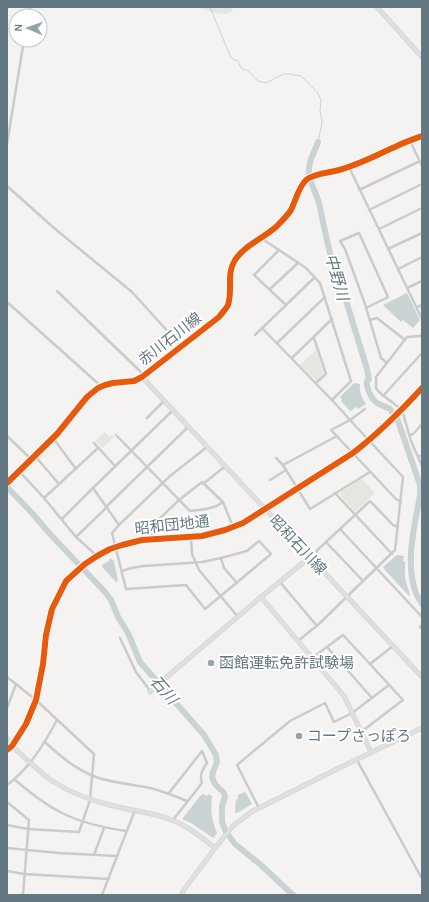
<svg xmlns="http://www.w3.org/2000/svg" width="429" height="902" font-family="Karla,'Noto Sans JP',sans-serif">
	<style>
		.green { fill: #e4e6e0 }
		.water { fill: #c9d3d4 }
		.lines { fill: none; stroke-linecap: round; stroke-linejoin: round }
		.stream { stroke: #c9d3d4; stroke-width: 1 }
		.river { stroke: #c9d3d4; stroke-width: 6 }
		.secondary-casing { stroke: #d0d1d2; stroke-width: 5 }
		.street { stroke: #cacbcc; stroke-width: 2.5 }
		.secondary { stroke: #dedfdf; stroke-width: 4 }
		.cycleway-casing { stroke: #fff; stroke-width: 8 }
		.cycleway { stroke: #e8590c; stroke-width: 6 }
		.poi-dot { fill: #96a3a9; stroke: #fff; stroke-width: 1.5 }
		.labels { text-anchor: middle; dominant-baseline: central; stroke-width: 4; stroke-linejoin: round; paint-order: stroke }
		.street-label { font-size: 15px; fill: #647881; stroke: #fff }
		.poi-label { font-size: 15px; fill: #647881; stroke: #fff; text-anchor: start }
		.water-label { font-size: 16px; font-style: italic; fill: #607b7f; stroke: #fff }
	</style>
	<rect width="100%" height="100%" fill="#f4f3f2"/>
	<!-- green -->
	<g class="green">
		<path d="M196,7H233L232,12L224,14L214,13Z"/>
		<path d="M316,350L323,372V374L318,380H316L300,365Z"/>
		<path d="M105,432L109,437L113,435L114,437L102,448L95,441Z"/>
		<path d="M362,479L375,493L357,510L355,511L340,495L341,492Z"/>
	</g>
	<!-- water -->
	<g class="water">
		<path d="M407,293L420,320L413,328L403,320L401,322L383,305Z"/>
		<path d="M354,383L360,384C359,392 362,398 366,404L358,409L356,407L351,411H350L341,401L342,399L340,397Z"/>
		<path d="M397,555L403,556H404L403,561L405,562V578L410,595L409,596L384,569L383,567Z"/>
		<path d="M110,558L114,561L118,581L116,582L102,567V565L109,561V559Z"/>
		<path d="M244,792L246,793L252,804L237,813H235L236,800L238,799V795Z"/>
		<path d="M203,794L207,796L208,794L212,796C211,813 211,817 217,833L213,838L191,823L182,819L201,795Z"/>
	</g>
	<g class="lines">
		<!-- stream -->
		<path class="stream" d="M210,7L231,58L238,61L240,66L242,69L247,70L258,81L266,83L283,74H289L301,76L317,92L321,100L320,110L322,123L318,142"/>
		<!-- river -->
		<g class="river">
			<path d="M318,142C315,152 308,161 309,171C309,182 316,192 319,203C324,226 328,249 335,271C337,279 338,288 344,294L367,369L369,379L367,381V386L369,392L372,398L377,403L390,409L398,421L420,485V495C415,524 406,558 414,587C415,593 419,599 422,604"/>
			<path d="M7,487L32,513L50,534L105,592L111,600L118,617L128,633L140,662L204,735L216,755L217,762L213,772L212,777L215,784L224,793L225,797L222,806V822L226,832L235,844L262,866L293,895"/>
		</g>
		<defs>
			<g id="secondary">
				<path d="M377,7L422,57"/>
				<path d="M142,377L422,677"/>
				<path d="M7,483L57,434L87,397L98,388L105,385L113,383L134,381L142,377L219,317C222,313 226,309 228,305C233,290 226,274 235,260C245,245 264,238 277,226C282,221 287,216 291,210C296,200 298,188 306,180C313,174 326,173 335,171C357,166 376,155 397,146C405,142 414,139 422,136"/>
				<path d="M261,597L344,696L371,752"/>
				<path d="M150,692L155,687L261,597L310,557"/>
				<path d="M7,739C13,748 21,754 28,761C37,768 44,776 54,782C71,793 90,800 110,805C131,811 152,812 172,820C188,826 202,838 215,848"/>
				<path d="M7,750L12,746L26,724L36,700L43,664L46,635L52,609L66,581L76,572L85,564L97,556L110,549L122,545L142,540L202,536L225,530L243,523L353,453C379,433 400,412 422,388"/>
				<path d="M181,895L186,887L215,848L229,831L233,826L251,812L337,769L422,728"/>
			</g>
		</defs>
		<!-- secondary casing -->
		<use href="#secondary" class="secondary-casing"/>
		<!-- street -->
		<g class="street">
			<path d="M28,16L30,7"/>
			<path d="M410,141L422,166"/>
			<path d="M7,144L24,40"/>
			<path d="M349,167L422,319"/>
			<path d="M7,186L54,228L132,292L181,346"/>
			<path d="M359,190L420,161"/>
			<path d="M369,210L422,184"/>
			<path d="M379,229L422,208"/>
			<path d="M261,238L306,268L320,283L351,381L332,400"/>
			<path d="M388,249L422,233"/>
			<path d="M279,250L254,275L286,305"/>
			<path d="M398,269L422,257"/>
			<path d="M407,288L422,281"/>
			<path d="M270,289L298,263"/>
			<path d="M57,291L144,375"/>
			<path d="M7,302L102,387"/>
			<path d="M417,307L422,305"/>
			<path d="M366,308L388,297L359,233L340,241L345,249L365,304L381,358L387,363"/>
			<path d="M370,320L377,318L405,340"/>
			<path d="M262,328L332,400L350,420L365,409"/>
			<path d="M422,334L420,336L407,337L376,377V388L379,392L402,410L411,441L422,466"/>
			<path d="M255,335L315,277"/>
			<path d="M314,338L326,374L316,383"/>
			<path d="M277,343L325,297"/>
			<path d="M292,358L332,319"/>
			<path d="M383,396L422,353"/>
			<path d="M173,410L93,488L119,525L170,476L207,447"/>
			<path d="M147,418L164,401"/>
			<path d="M116,435L190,511C200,510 214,509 223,502L233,527"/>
			<path d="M410,435L413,434L422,424"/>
			<path d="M7,436L31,459"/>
			<path d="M53,438L76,469"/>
			<path d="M94,443L115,466"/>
			<path d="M35,456L59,484"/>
			<path d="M418,457L422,455"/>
			<path d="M276,458L283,465L310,509L370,472"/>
			<path d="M283,465L337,436"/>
			<path d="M19,471L44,498L76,537L97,556"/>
			<path d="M270,480L286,470"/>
			<path d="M203,484L223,468"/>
			<path d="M335,493L392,554"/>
			<path d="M44,498L98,448"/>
			<path d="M106,507L188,427"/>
			<path d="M62,519L93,488"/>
			<path d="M119,525L112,533L126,589L186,585L205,609L271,554L259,541L247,551L221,558L202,562L144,566L131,568L122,571"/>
			<path d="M340,529L422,617"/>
			<path d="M76,537L107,507"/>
			<path d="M191,537L192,554L199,570L238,617"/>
			<path d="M152,539V526L179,500L202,482L223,502"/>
			<path d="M326,542L363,581"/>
			<path d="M422,556V555"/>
			<path d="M310,557L370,501L393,525L398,527"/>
			<path d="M221,558L224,568L237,583"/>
			<path d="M422,581V583"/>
			<path d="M280,582L317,626"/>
			<path d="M422,625L420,627L422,629"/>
			<path d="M120,638L136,672L148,688L150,692"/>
			<path d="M298,641L320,623L363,581L395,550L403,477L350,420L331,430L396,499L401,502"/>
			<path d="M327,647L343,635L370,664"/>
			<path d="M312,658L327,647L372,698"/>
			<path d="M7,677L36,700L94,754L90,800L79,832L28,829L7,825"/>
			<path d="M7,708L16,684"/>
			<path d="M361,732L403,700L370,664L393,646"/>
			<path d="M45,742C59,755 74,768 93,776C111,783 130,784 150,788C163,791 175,796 187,801"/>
			<path d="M358,762L421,877"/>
			<path d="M14,779C29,792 44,804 62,813C82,823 105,828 127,831"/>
			<path d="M7,785C30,768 44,744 57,720"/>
			<path d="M169,793L202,751L207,763C203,769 199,775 202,783L173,820"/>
			<path d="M7,802L29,820L23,895"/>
			<path d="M259,808L237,765L290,721L325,703L334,722L352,713L389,685"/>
			<path d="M7,848L59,853L117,856"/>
			<path d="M94,855L104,828"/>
			<path d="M7,871L24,874L109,879"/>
			<path d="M102,895L135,810"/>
		</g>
		<!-- secondary -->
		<use href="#secondary" class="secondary"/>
		<defs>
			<g id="cycleway">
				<path d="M7,483L57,434L87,397L98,388L105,385L113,383L134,381L142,377L219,317C222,313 226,309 228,305C233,290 226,274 235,260C245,245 264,238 277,226C282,221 287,216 291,210C296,200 298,188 306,180C313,174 326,173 335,171C357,166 376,155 397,146C405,142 414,139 422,136"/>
				<path d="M7,750L12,746L26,724L36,700L43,664L46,635L52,609L66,581L76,572L85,564L97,556L110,549L122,545L142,540L202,536L225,530L243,523L353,453C379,433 400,412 422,388"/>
			</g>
		</defs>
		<!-- cycleway casing -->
		<use href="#cycleway" class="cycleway-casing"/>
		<!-- cycleway -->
		<use href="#cycleway" class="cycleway"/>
	</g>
	<!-- markers -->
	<g class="poi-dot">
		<circle cx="211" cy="663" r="4"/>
		<circle cx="299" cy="736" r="4"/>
	</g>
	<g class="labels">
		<!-- street labels -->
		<g class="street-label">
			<text transform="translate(170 339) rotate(-38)">赤川石川線</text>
			<text transform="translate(172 525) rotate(-6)">昭和団地通</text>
			<text transform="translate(298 545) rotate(47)">昭和石川線</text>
		</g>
		<!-- poi labels -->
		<g class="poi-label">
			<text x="219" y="663">函館運転免許試験場</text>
			<text x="307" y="736">コープさっぽろ</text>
		</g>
		<!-- water labels -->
		<g class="water-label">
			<text transform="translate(337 277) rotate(74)">中野川</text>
			<text transform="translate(164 690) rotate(49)">石川</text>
		</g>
	</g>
	<!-- border -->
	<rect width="429" height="902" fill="none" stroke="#647881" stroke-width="16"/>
	<!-- north arrow -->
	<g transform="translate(28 28) rotate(272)"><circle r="19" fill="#ffffff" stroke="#c1c9cd"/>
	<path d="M0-3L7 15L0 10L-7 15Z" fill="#96a3a9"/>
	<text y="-6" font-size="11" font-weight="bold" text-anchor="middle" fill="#647881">N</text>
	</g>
</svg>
